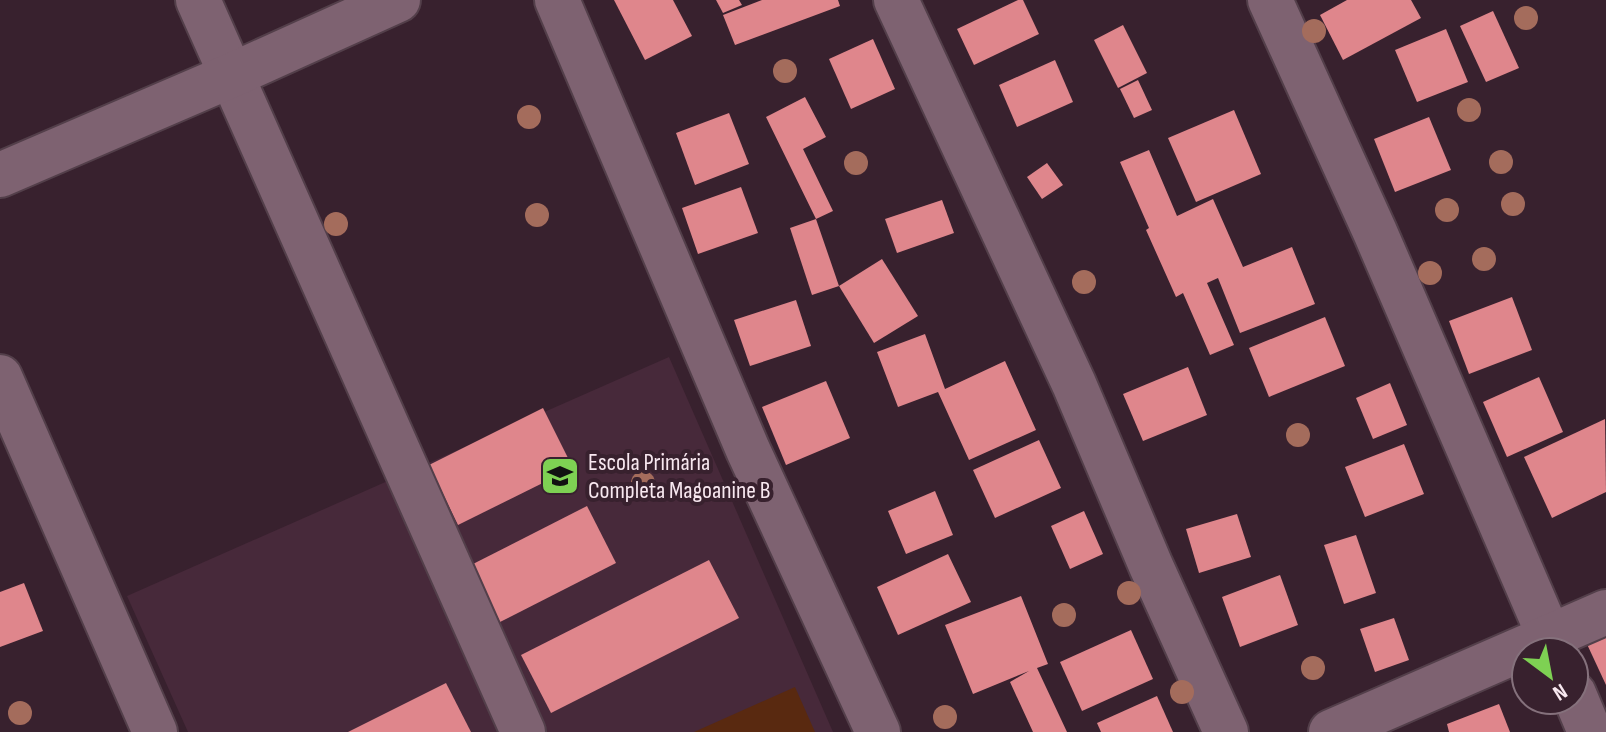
<svg xmlns="http://www.w3.org/2000/svg" width="1606" height="732" font-family="'Sofia Sans Condensed',sans-serif">
	<style>
		.built { fill: #47293a }
		.pitch { fill: #592910 }
		.building { fill: #df868c }
		.lines { fill: none; stroke-linecap: round; stroke-linejoin: round }
		.minor-casing { stroke: #533f4a; stroke-width: 48 }
		.minor { stroke: #7e6271; stroke-width: 44 }
		.tree { fill: #a46c5c }
		.labels { text-anchor: middle; dominant-baseline: central; stroke-width: 8; stroke-linejoin: round; paint-order: stroke }
		.poi-label { font-size: 24px; fill: #f8e8f0; stroke: #38212e; text-anchor: start }
	</style>
	<rect width="100%" height="100%" fill="#38212e"/>
	<!-- built -->
	<path class="built" d="M669,357L833,732H188L127,596Z"/>
	<!-- pitch -->
	<path class="pitch" d="M795,687L815,732H694Z"/>
	<!-- building -->
	<g class="building">
		<path d="M614,0H673L692,36L645,60Z"/>
		<path d="M716,0H739L742,5L723,13Z"/>
		<path d="M762,0H838L840,6L735,45L723,15Z"/>
		<path d="M1018,0H1023L1039,34L974,65L957,29Z"/>
		<path d="M1347,0H1411L1421,18L1343,60L1320,15Z"/>
		<path d="M1493,11L1519,68L1486,82L1460,26Z"/>
		<path d="M1123,25L1147,73L1118,88L1094,40Z"/>
		<path d="M1446,29L1468,82L1417,102L1395,50Z"/>
		<path d="M873,39L895,89L851,109L829,59Z"/>
		<path d="M1055,60L1073,102L1017,127L999,85Z"/>
		<path d="M1138,80L1152,110L1134,118L1120,89Z"/>
		<path d="M805,97L826,137L803,149L833,211L816,219L766,117Z"/>
		<path d="M1234,110L1261,174L1196,202L1168,138Z"/>
		<path d="M729,113L749,164L695,185L676,133Z"/>
		<path d="M1429,117L1451,170L1395,192L1374,139Z"/>
		<path d="M1149,150L1177,216L1213,199L1243,267L1292,247L1315,304L1240,333L1218,278L1207,283L1234,345L1210,355L1183,293L1176,297L1146,230L1149,228L1120,162Z"/>
		<path d="M1047,163L1063,185L1042,199L1027,177Z"/>
		<path d="M741,187L758,233L698,254L682,208Z"/>
		<path d="M942,200L954,233L897,253L885,219Z"/>
		<path d="M816,219L839,286L812,295L790,228Z"/>
		<path d="M882,259L918,316L874,343L839,286Z"/>
		<path d="M1512,297L1532,350L1469,374L1449,321Z"/>
		<path d="M796,300L811,346L750,366L734,320Z"/>
		<path d="M1325,317L1345,366L1269,397L1249,348Z"/>
		<path d="M925,334L945,389L1005,361L1036,430L969,460L938,392L898,407L877,352Z"/>
		<path d="M1188,367L1207,415L1143,441L1123,394Z"/>
		<path d="M1539,377L1563,432L1507,457L1483,402Z"/>
		<path d="M826,381L850,438L786,465L762,407Z"/>
		<path d="M1390,383L1407,425L1373,439L1356,398Z"/>
		<path d="M543,408L573,468L458,525L429,465Z"/>
		<path d="M1605,419L1606,492L1552,518L1524,457Z"/>
		<path d="M1039,440L1061,488L995,518L973,470Z"/>
		<path d="M1404,444L1424,494L1365,517L1345,467Z"/>
		<path d="M935,491L953,535L906,554L888,511Z"/>
		<path d="M587,506L616,563L500,622L471,565Z"/>
		<path d="M1084,511L1103,554L1070,569L1051,526Z"/>
		<path d="M1237,514L1251,557L1199,573L1186,529Z"/>
		<path d="M1356,535L1376,593L1344,604L1324,545Z"/>
		<path d="M948,554L971,602L898,635L877,587Z"/>
		<path d="M709,560L739,618L551,713L521,655Z"/>
		<path d="M1280,575L1298,625L1240,647L1222,597Z"/>
		<path d="M24,583L43,631L0,647V592Z"/>
		<path d="M1021,596L1048,664L1037,668L1067,732H1033L1010,682L1029,671L973,694L945,625Z"/>
		<path d="M1394,618L1409,660L1375,672L1360,629Z"/>
		<path d="M1131,630L1153,679L1082,711L1060,662Z"/>
		<path d="M1606,633V685L1586,642Z"/>
		<path d="M446,683L471,732H348Z"/>
		<path d="M1157,696L1173,732H1101L1097,723Z"/>
		<path d="M1499,704L1510,732H1449L1447,724Z"/>
	</g>
	<g class="lines">
		<defs>
			<g id="minor">
				<path d="M198,0L523,732"/>
				<path d="M557,0L748,450L878,732"/>
				<path d="M896,0L1074,384L1151,566L1226,732"/>
				<path d="M1270,0L1375,232L1556,652"/>
				<path d="M0,175L230,76L398,0"/>
				<path d="M0,377L155,732"/>
				<path d="M1574,694L1590,732"/>
				<path d="M1331,732L1606,612"/>
			</g>
		</defs>
		<!-- minor casing -->
		<use href="#minor" class="minor-casing"/>
		<!-- minor -->
		<use href="#minor" class="minor"/>
	</g>
	<!-- trees -->
	<g class="tree">
		<circle cx="1526" cy="18" r="12"/>
		<circle cx="1314" cy="31" r="12"/>
		<circle cx="785" cy="71" r="12"/>
		<circle cx="1469" cy="110" r="12"/>
		<circle cx="529" cy="117" r="12"/>
		<circle cx="1501" cy="162" r="12"/>
		<circle cx="856" cy="163" r="12"/>
		<circle cx="1513" cy="204" r="12"/>
		<circle cx="1447" cy="210" r="12"/>
		<circle cx="537" cy="215" r="12"/>
		<circle cx="336" cy="224" r="12"/>
		<circle cx="1484" cy="259" r="12"/>
		<circle cx="1430" cy="273" r="12"/>
		<circle cx="1084" cy="282" r="12"/>
		<circle cx="1298" cy="435" r="12"/>
		<circle cx="643" cy="483" r="12"/>
		<circle cx="1129" cy="593" r="12"/>
		<circle cx="1064" cy="615" r="12"/>
		<circle cx="1313" cy="668" r="12"/>
		<circle cx="1182" cy="692" r="12"/>
		<circle cx="20" cy="713" r="12"/>
		<circle cx="945" cy="717" r="12"/>
	</g>
	<!-- icons -->
	<defs>
		<symbol id="school-square" viewBox="-11 -11 22 22"><rect x="-9" y="-9" width="18" height="18" rx="4" fill="#7ed153" stroke="#38212e"/><path d="M0-5L7-2L0 1L-7-2ZM-4 1L0 2.5L4 1V4Q0 6-4 4Z" fill="#111"/></symbol>
	</defs>
	<g fill-rule="evenodd">
		<use href="#school-square" x="538" y="454" width="44" height="44"/>
	</g>
	<g class="labels">
		<!-- poi labels -->
		<g class="poi-label">
			<text x="588" y="462">Escola Primária<tspan x="588" dy="28">Completa Magoanine B</tspan></text>
		</g>
	</g>
	<!-- north arrow -->
	<g transform="translate(1550 676) rotate(148)"><circle r="38" fill="#38212e" stroke="#85717c" stroke-width="2"/>
	<path d="M0-6L14 30L0 20L-14 30Z" fill="#7ed153"/>
	<text y="-12" font-size="22" font-weight="bold" text-anchor="middle" fill="#f8e8f0">N</text>
	</g>
</svg>
